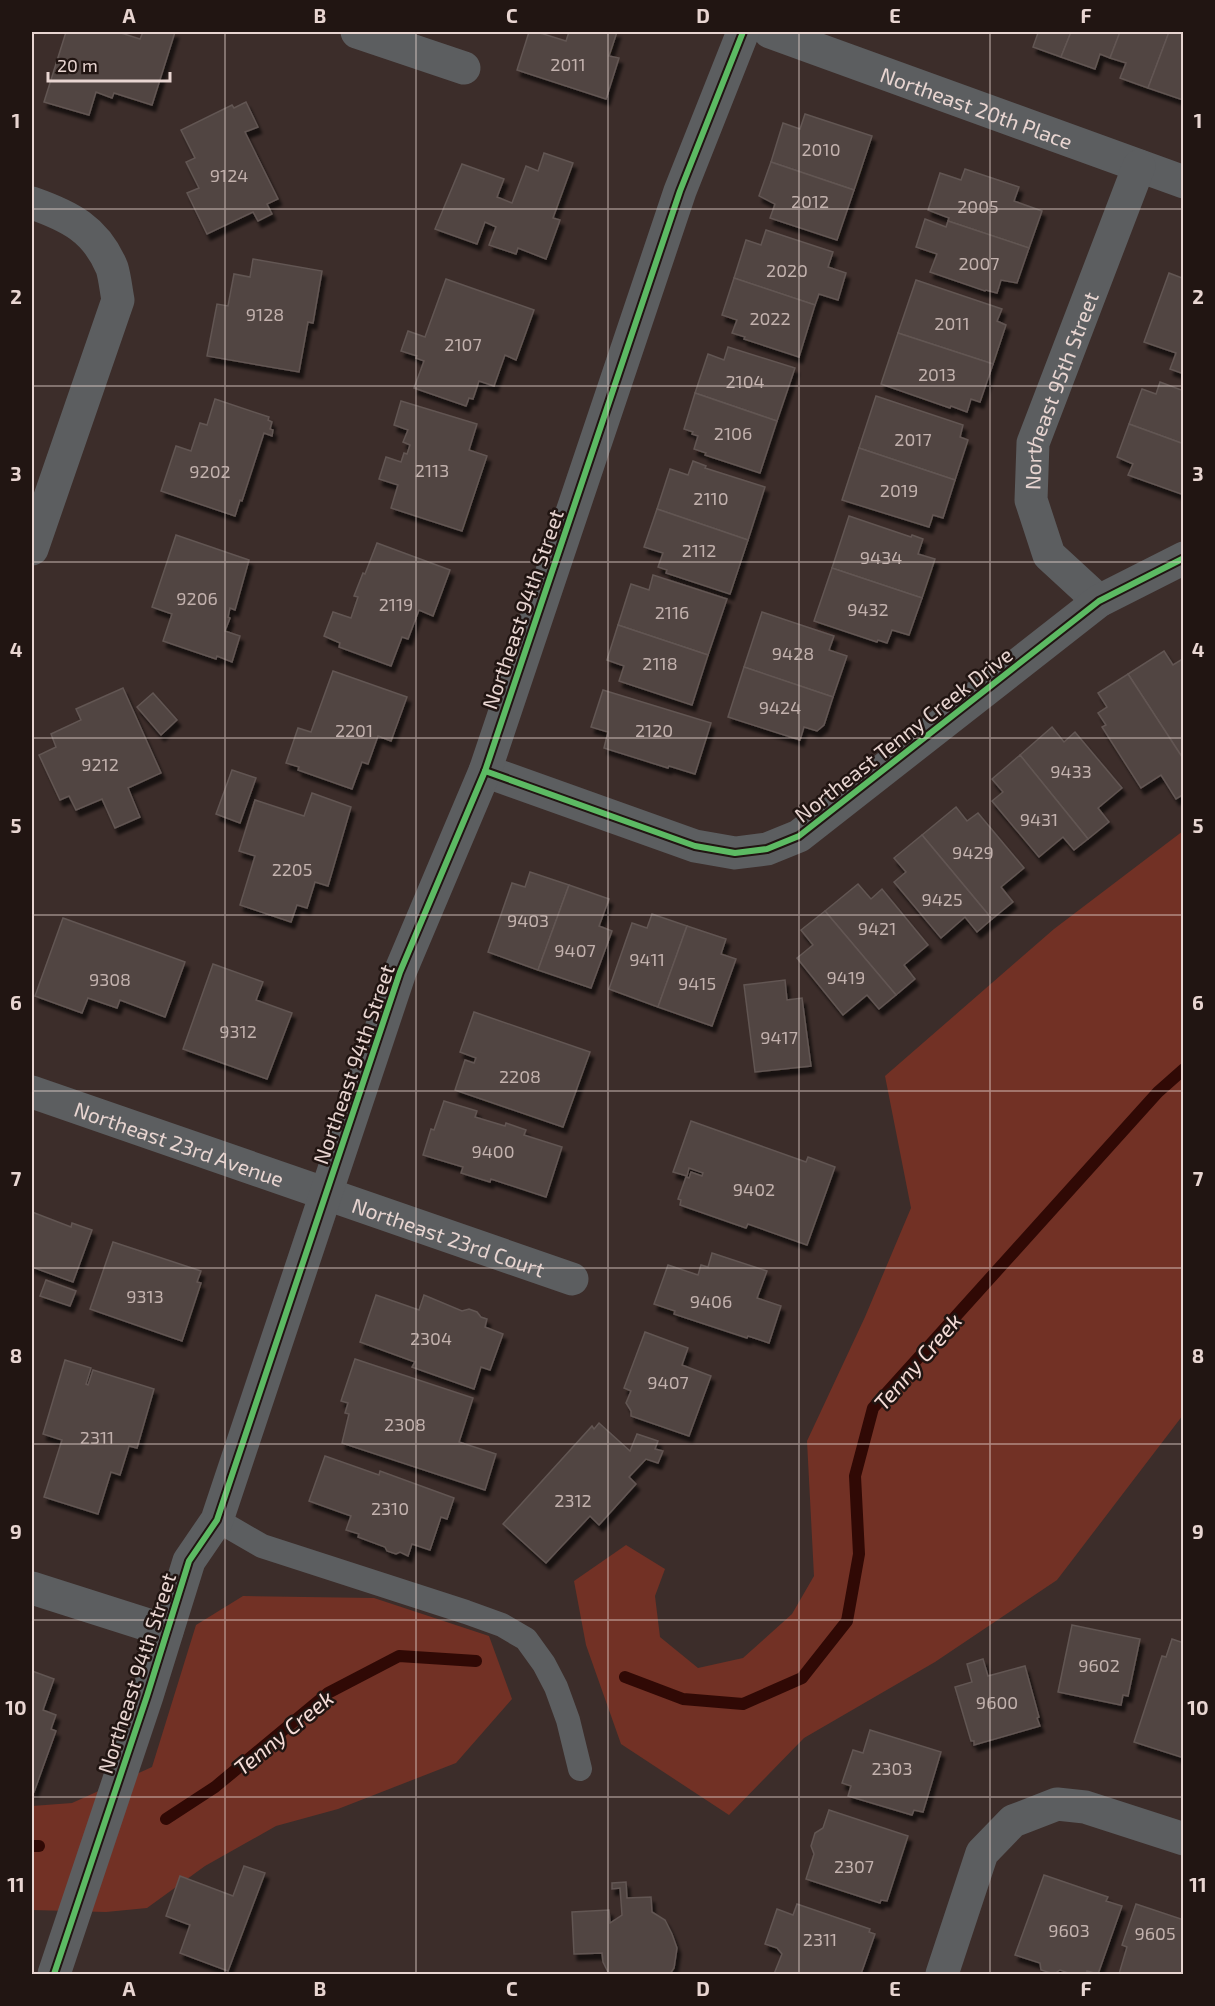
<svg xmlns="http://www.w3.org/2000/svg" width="1215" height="2006" font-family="'Exo 2',sans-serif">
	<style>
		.green { fill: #723125 }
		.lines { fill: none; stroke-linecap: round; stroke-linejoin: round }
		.stream { stroke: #300905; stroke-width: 12 }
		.building { fill: #514542; stroke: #625653; stroke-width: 1.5; filter: url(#shadow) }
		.service { stroke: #5c5e60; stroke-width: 24 }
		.minor { stroke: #5c5e60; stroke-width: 33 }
		.cycleway-casing { stroke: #211512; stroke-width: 10 }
		.cycleway { stroke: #5cba63; stroke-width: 6 }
		.grid { fill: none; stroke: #e8d5d1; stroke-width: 1.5; stroke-opacity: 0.55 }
		.labels { text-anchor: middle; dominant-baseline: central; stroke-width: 5; stroke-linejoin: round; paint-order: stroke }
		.number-label { font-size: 18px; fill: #c2b1ad }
		.street-label { font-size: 21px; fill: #e8d5d1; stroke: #211512 }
		.water-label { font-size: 22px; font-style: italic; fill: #f5dcd7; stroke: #211512 }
		.neatline { fill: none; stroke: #e8d5d1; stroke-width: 2 }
		.grid-label { font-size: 20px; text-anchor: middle; font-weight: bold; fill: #e8d5d1 }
	</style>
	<defs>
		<filter id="shadow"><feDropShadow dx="3.5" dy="6" stdDeviation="1.5" flood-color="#0009"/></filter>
	</defs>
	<rect width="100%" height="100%" fill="#3c2d2a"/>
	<!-- green -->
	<g class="green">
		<path d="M1183,831V1415L1057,1580L935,1662L804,1738L729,1815L621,1744L586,1645L574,1581L626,1545L665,1569L655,1596L660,1637L698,1668L743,1658L792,1614L814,1576L807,1441L865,1317L911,1208L885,1076L1054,929Z"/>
		<path d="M243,1596L374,1598L489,1636L512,1699L456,1763L338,1809L276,1826L205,1866L147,1908L106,1912L32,1910V1806L72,1803L152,1767L196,1625Z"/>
	</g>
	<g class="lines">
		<!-- stream -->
		<g class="stream">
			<path d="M625,1677L683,1699L743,1704L802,1678L847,1621L859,1554L855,1476L873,1408L1158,1092L1184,1069"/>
			<path d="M166,1819L215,1787L328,1693L399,1656L476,1661"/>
			<path d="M32,1846H39"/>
		</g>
	</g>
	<!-- building -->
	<g class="building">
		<path d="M66,32H118L140,39L143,32H175L152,105L114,93L112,98L96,92L89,115L44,102Z"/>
		<path d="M529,32H537L566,41L569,32H617L609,56L619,58L606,99L517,70Z"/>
		<path d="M1035,32H1071L1061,57L1033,47L1038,33Z"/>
		<path d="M1071,32H1120L1110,58L1100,54L1095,69L1061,57Z"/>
		<path d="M1120,32H1169L1148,88L1120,78L1126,63L1110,58Z"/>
		<path d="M1169,32H1184L1183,100L1148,88Z"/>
		<path d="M246,102L258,127L245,132L278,199L267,204L272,214L258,221L253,212L207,234L187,193L199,188L186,162L195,158L181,130L232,105L234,108Z"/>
		<path d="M805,114L872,136L854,190L771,162L783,123L800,129Z"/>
		<path d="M544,153L573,163L553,218L560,220L546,259L518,248L516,254L489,245L496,227L485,222L477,244L435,229L462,164L504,179L497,197L512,203L526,166L538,171Z"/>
		<path d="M771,162L854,190L837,240L770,218L775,204L759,196Z"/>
		<path d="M965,169L1019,187L1014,201L1042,211L1029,248L948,221L949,218L928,210L940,173L961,180Z"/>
		<path d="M925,219L946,227L948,221L1029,248L1017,283L1001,280L997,293L986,290L985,291L930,272L937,254L916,247Z"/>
		<path d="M766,230L833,252L828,267L846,273L838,300L819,294L815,305L734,278L746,240L761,245Z"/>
		<path d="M253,259L322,271L313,323L308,322L299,372L207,356L217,304L228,306L234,274L250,277Z"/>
		<path d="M1169,273L1182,278L1184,274V374L1170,369L1176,353L1144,342Z"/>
		<path d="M734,278L815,305L799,357L744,339L745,337L732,333L737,320L722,315Z"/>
		<path d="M446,279L534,310L516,360L505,355L494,386L479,381L473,399L469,398L466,406L414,388L424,361L416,358L417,356L401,351L408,331L425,337Z"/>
		<path d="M916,280L1002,309L997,321L1006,325L993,364L898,333Z"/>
		<path d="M898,333L993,364L980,402L971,399L967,412L951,406L950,408L881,384Z"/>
		<path d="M728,347L795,368L777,421L695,393L708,354L724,360Z"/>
		<path d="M1160,382L1184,391V444L1129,424L1142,389L1156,394Z"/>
		<path d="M695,393L777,421L760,473L705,455L706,453L694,449L698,436L692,434L693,432L684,429Z"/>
		<path d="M876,396L963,425L960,437L968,440L955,480L859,448Z"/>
		<path d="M215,399L269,417L268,420L272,422L270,429L273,430L272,436L264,433L242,501L240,500L235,516L161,491L176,446L191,451L200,423L207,425Z"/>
		<path d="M401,401L477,424L469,450L487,456L462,531L391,508L398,485L379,479L386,457L401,462L404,453L407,454L410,445L403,442L408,430L394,425Z"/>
		<path d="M1129,424L1184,444V495L1128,475L1133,464L1117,457Z"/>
		<path d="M859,448L955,480L943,518L933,515L929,527L842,500Z"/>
		<path d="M693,461L706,466L705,468L765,487L748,540L657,509L670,469L688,475Z"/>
		<path d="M657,509L748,540L730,594L666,573L667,570L658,567L663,553L644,547Z"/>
		<path d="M849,516L911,537L912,535L923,539L918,554L935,559L922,598L832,568Z"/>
		<path d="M176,535L249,560L235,610L230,608L228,617L230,618L225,631L240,636L232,662L217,656L216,659L163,641L172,614L152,607Z"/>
		<path d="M377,543L450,570L433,616L419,610L408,639L402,637L391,666L339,647L340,643L324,636L333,612L351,618L358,597L354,596L363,573L365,574Z"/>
		<path d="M832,568L922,598L909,635L892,630L887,643L878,640L877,642L814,621Z"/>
		<path d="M653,575L727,599L708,655L618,625L631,584L649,590Z"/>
		<path d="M762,612L834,636L829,650L847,656L833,697L744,667Z"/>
		<path d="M618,625L708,655L692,705L619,681L624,666L607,660Z"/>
		<path d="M1164,651L1173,665L1184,658V760L1128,674Z"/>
		<path d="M744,667L833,697L824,725L817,731L804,727L800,740L728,717Z"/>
		<path d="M333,671L407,697L391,741L378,736L368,764L362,762L352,789L298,770L299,767L286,763L298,728L311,732Z"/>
		<path d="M1128,674L1184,760V794L1176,799L1161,775L1141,788L1102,727L1106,725L1098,713L1107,707L1098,693Z"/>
		<path d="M123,688L161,773L128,788L140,817L115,828L102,799L76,810L69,796L60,800L39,755L56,747L51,734L81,720L76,709Z"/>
		<path d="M603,690L711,723L695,774L669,766L668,768L604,748L608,732L591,727Z"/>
		<path d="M153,693L177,720L161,735L137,707Z"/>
		<path d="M1052,727L1064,742L1075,732L1122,788L1098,808L1109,822L1088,839L1020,755Z"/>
		<path d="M1020,755L1088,839L1074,850L1063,837L1039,857L992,801L1003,792L992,779Z"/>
		<path d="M232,770L256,778L240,823L216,814Z"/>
		<path d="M312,793L351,807L328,886L315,882L307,908L297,905L291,922L240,905L255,856L239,851L255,800L304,816Z"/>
		<path d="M956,807L967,821L978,813L1024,868L1001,887L1013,902L992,919L922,835Z"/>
		<path d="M922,835L992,919L977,932L965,917L941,938L894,882L906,872L894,858Z"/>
		<path d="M530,872L569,885L538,970L488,952L512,883L525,887Z"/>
		<path d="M858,884L871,899L882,889L928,945L904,965L915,979L896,995L825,911Z"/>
		<path d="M569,885L609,899L599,926L612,931L591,988L538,970Z"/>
		<path d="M825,911L896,995L879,1009L867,995L843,1015L797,958L813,945L801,930Z"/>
		<path d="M652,914L687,926L658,1007L609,989L632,923L647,928Z"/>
		<path d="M63,918L185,962L165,1017L120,1000L117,1008L88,998L82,1013L35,996Z"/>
		<path d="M687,926L726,939L721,954L736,959L712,1026L658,1007Z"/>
		<path d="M213,964L263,982L256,1000L292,1013L267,1079L183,1049Z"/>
		<path d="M785,980L787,1000L802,998L811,1066L755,1072L744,985Z"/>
		<path d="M474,1012L590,1052L563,1127L455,1090L465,1060L474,1063L476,1058L460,1052Z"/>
		<path d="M444,1101L477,1111L475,1117L505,1126L506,1123L526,1130L524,1135L562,1147L546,1197L491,1179L490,1182L461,1173L463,1167L423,1155L431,1129L434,1130Z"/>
		<path d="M691,1121L806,1162L808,1157L835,1167L807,1245L748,1224L746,1228L680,1205L681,1200L678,1199L686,1177L689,1178L691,1172L702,1176L703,1173L689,1168L687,1176L673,1172Z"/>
		<path d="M32,1212L71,1227L72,1223L92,1230L73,1282L32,1267Z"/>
		<path d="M113,1242L201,1271L197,1282L201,1283L182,1341L90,1309Z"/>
		<path d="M712,1253L767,1271L757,1298L781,1306L769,1343L748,1336L747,1338L674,1314L675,1311L654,1304L668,1265L698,1275L701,1265L708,1267Z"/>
		<path d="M46,1280L76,1291L70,1306L40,1296Z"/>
		<path d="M376,1295L419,1310L424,1295L462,1311L469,1309L477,1312L481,1317L487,1319L485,1327L503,1334L490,1370L481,1367L474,1389L412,1367L415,1362L360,1342Z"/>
		<path d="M645,1332L688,1348L682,1365L711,1376L689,1436L631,1416V1411L626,1403L631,1391L624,1388Z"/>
		<path d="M355,1359L473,1398L459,1442L496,1454L485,1490L342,1443L349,1414L345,1413L348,1403L341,1401Z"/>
		<path d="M65,1360L91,1368L86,1384L88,1385L93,1370L154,1389L137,1448L129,1446L120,1475L111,1472L98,1514L44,1497L62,1440L43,1434Z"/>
		<path d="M599,1423L630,1451L637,1434L658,1441L655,1449L663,1451L658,1463L646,1459L629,1477L636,1484L599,1525L590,1516L546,1563L503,1524L592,1426L594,1429Z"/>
		<path d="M325,1456L379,1475L380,1471L454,1498L447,1519L441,1517L430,1550L412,1544L408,1556L400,1552L396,1554L387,1551L385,1547L358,1537L359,1534L346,1530L351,1516L309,1501Z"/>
		<path d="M1072,1625L1140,1639L1128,1696L1123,1695L1121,1705L1058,1692Z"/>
		<path d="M1172,1639L1184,1643V1758L1134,1742L1162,1656L1166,1657Z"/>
		<path d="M983,1659L988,1676L1025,1666L1039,1717L1037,1718L1040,1726L974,1745V1741H971L955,1687L972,1682L967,1664Z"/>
		<path d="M32,1671L54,1679L43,1710L56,1715L51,1729L56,1731L34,1792L32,1791Z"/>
		<path d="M870,1730L941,1752L923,1812L914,1810L912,1815L848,1796L851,1786L842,1783L853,1750L863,1753Z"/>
		<path d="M829,1810L908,1836L887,1901L881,1900L880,1903L806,1879L814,1854L811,1846L815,1833L823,1828Z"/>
		<path d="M244,1866L265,1873L228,1971L180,1953L190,1925L166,1916L180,1876L233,1896Z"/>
		<path d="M1044,1875L1108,1897L1106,1901L1122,1906L1098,1974L1087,1971L1086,1974H1071L1060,1970L1054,1974L1041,1970L1040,1963L1015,1955Z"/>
		<path d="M626,1882L627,1898L651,1897L652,1912L665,1920L672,1934L677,1948L674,1968L670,1974H609L603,1962L602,1953L574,1954L572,1912L609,1910L610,1923L622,1915L620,1888L612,1889V1883Z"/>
		<path d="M797,1904L870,1929L869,1932L875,1934L861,1974H774L782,1954L777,1948L765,1944L777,1909L793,1915Z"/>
		<path d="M1136,1904L1184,1920V1974H1119L1127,1947L1122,1945Z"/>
	</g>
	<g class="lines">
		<!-- service -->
		<path class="service" d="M217,1520L262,1546L466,1612L502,1625L526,1639L544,1664L556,1687L568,1720L580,1769"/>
		<!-- minor -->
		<g class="minor">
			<path d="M357,32L464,68"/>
			<path id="s1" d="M770,32L1184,182"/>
			<path d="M32,203C69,216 96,229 112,268C115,278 116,290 118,300L32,549"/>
			<path id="s2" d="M1099,601L1049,555L1031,500L1033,443L1139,166"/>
			<path d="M485,771L695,846L735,853L767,849L799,836L1099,601L1184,558"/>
			<path id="s3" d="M32,1092L572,1279"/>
			<path d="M32,1588L167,1631"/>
			<path d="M54,1974L147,1696L189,1561L217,1520L400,972L485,771L680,191L743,32"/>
			<path d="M942,1974L982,1853L1013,1821L1057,1804L1085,1807L1184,1839"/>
		</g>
		<defs>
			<g id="cycleway">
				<path d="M485,771L695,846L735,853L767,849L799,836L1099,601L1184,558"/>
				<path d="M54,1974L147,1696L189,1561L217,1520L400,972L485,771L680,191L743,32"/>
			</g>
		</defs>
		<!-- cycleway casing -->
		<use href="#cycleway" class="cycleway-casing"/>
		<!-- cycleway -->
		<use href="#cycleway" class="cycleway"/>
	</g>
	<!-- grid -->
	<path class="grid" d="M225,32V1974M416,32V1974M608,32V1974M799,32V1974M990,32V1974M32,209H1184M32,386H1184M32,562H1184M32,738H1184M32,915H1184M32,1091H1184M32,1268H1184M32,1444H1184M32,1620H1184M32,1797H1184"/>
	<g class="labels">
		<!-- number labels -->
		<g class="number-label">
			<text x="568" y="64">2011</text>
			<text x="821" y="149">2010</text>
			<text x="229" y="175">9124</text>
			<text x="810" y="201">2012</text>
			<text x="978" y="206">2005</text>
			<text x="979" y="263">2007</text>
			<text x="787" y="270">2020</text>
			<text x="265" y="314">9128</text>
			<text x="770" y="318">2022</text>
			<text x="952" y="323">2011</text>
			<text x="463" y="344">2107</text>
			<text x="937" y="374">2013</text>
			<text x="745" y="381">2104</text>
			<text x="733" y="433">2106</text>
			<text x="913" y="439">2017</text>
			<text x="432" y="470">2113</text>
			<text x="210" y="471">9202</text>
			<text x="899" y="490">2019</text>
			<text x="711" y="498">2110</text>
			<text x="699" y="550">2112</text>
			<text x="881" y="557">9434</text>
			<text x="197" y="598">9206</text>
			<text x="396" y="604">2119</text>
			<text x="868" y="609">9432</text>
			<text x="672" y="612">2116</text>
			<text x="793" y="653">9428</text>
			<text x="660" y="663">2118</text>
			<text x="780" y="707">9424</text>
			<text x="354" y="730">2201</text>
			<text x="654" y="730">2120</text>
			<text x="100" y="764">9212</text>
			<text x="1071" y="771">9433</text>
			<text x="1039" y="819">9431</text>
			<text x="973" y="852">9429</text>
			<text x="292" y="869">2205</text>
			<text x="942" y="899">9425</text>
			<text x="528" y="920">9403</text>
			<text x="877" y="928">9421</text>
			<text x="575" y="950">9407</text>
			<text x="647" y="959">9411</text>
			<text x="846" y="977">9419</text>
			<text x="110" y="979">9308</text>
			<text x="697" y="983">9415</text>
			<text x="238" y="1031">9312</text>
			<text x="779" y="1037">9417</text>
			<text x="520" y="1076">2208</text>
			<text x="493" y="1151">9400</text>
			<text x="754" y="1189">9402</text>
			<text x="145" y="1296">9313</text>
			<text x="711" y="1301">9406</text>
			<text x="431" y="1338">2304</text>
			<text x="668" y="1382">9407</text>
			<text x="405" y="1424">2308</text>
			<text x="97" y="1437">2311</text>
			<text x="573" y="1500">2312</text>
			<text x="390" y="1508">2310</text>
			<text x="1099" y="1665">9602</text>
			<text x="997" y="1702">9600</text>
			<text x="892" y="1768">2303</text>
			<text x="854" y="1866">2307</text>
			<text x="1069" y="1930">9603</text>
			<text x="1155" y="1933">9605</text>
			<text x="820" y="1939">2311</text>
		</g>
		<!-- street labels -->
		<g class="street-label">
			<text stroke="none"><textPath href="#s1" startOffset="220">Northeast 20th Place</textPath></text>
			<text stroke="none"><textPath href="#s2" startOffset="240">Northeast 95th Street</textPath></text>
			<text transform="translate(522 609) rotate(-71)">Northeast 94th Street</text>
			<text transform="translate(903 734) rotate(-38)">Northeast Tenny Creek Drive</text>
			<text transform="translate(353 1064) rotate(-71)">Northeast 94th Street</text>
			<text stroke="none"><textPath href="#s3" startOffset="156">Northeast 23rd Avenue</textPath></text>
			<text stroke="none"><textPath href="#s3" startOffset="441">Northeast 23rd Court</textPath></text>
			<text transform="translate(136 1673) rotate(-72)">Northeast 94th Street</text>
		</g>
		<!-- water labels -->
		<g class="water-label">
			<text transform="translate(917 1361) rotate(-49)">Tenny Creek</text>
			<text transform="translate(283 1732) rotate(-39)">Tenny Creek</text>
		</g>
	</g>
	<!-- border -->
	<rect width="1215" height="2006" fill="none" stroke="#211512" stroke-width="66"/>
	<!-- scale -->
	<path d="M48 72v9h122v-9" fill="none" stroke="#e8d5d1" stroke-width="3"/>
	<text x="57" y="72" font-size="18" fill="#e8d5d1" stroke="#211512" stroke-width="4.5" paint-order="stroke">20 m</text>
	<rect x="33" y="33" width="1149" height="1940" class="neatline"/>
	<g class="grid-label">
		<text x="129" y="23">A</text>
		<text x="320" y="23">B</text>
		<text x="512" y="23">C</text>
		<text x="703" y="23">D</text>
		<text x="895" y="23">E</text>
		<text x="1086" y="23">F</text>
		<text x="16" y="128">1</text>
		<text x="1198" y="128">1</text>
		<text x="16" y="304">2</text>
		<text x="1198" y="304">2</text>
		<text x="16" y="481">3</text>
		<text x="1198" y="481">3</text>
		<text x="16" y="657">4</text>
		<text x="1198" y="657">4</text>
		<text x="16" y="833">5</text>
		<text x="1198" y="833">5</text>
		<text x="16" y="1010">6</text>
		<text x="1198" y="1010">6</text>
		<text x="16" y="1186">7</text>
		<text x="1198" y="1186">7</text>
		<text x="16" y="1363">8</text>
		<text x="1198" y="1363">8</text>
		<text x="16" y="1539">9</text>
		<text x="1198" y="1539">9</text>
		<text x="16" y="1715">10</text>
		<text x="1198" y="1715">10</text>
		<text x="16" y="1892">11</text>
		<text x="1198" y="1892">11</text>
		<text x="129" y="1996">A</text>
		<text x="320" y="1996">B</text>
		<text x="512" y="1996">C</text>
		<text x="703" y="1996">D</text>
		<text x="895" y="1996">E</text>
		<text x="1086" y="1996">F</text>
	</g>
</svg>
